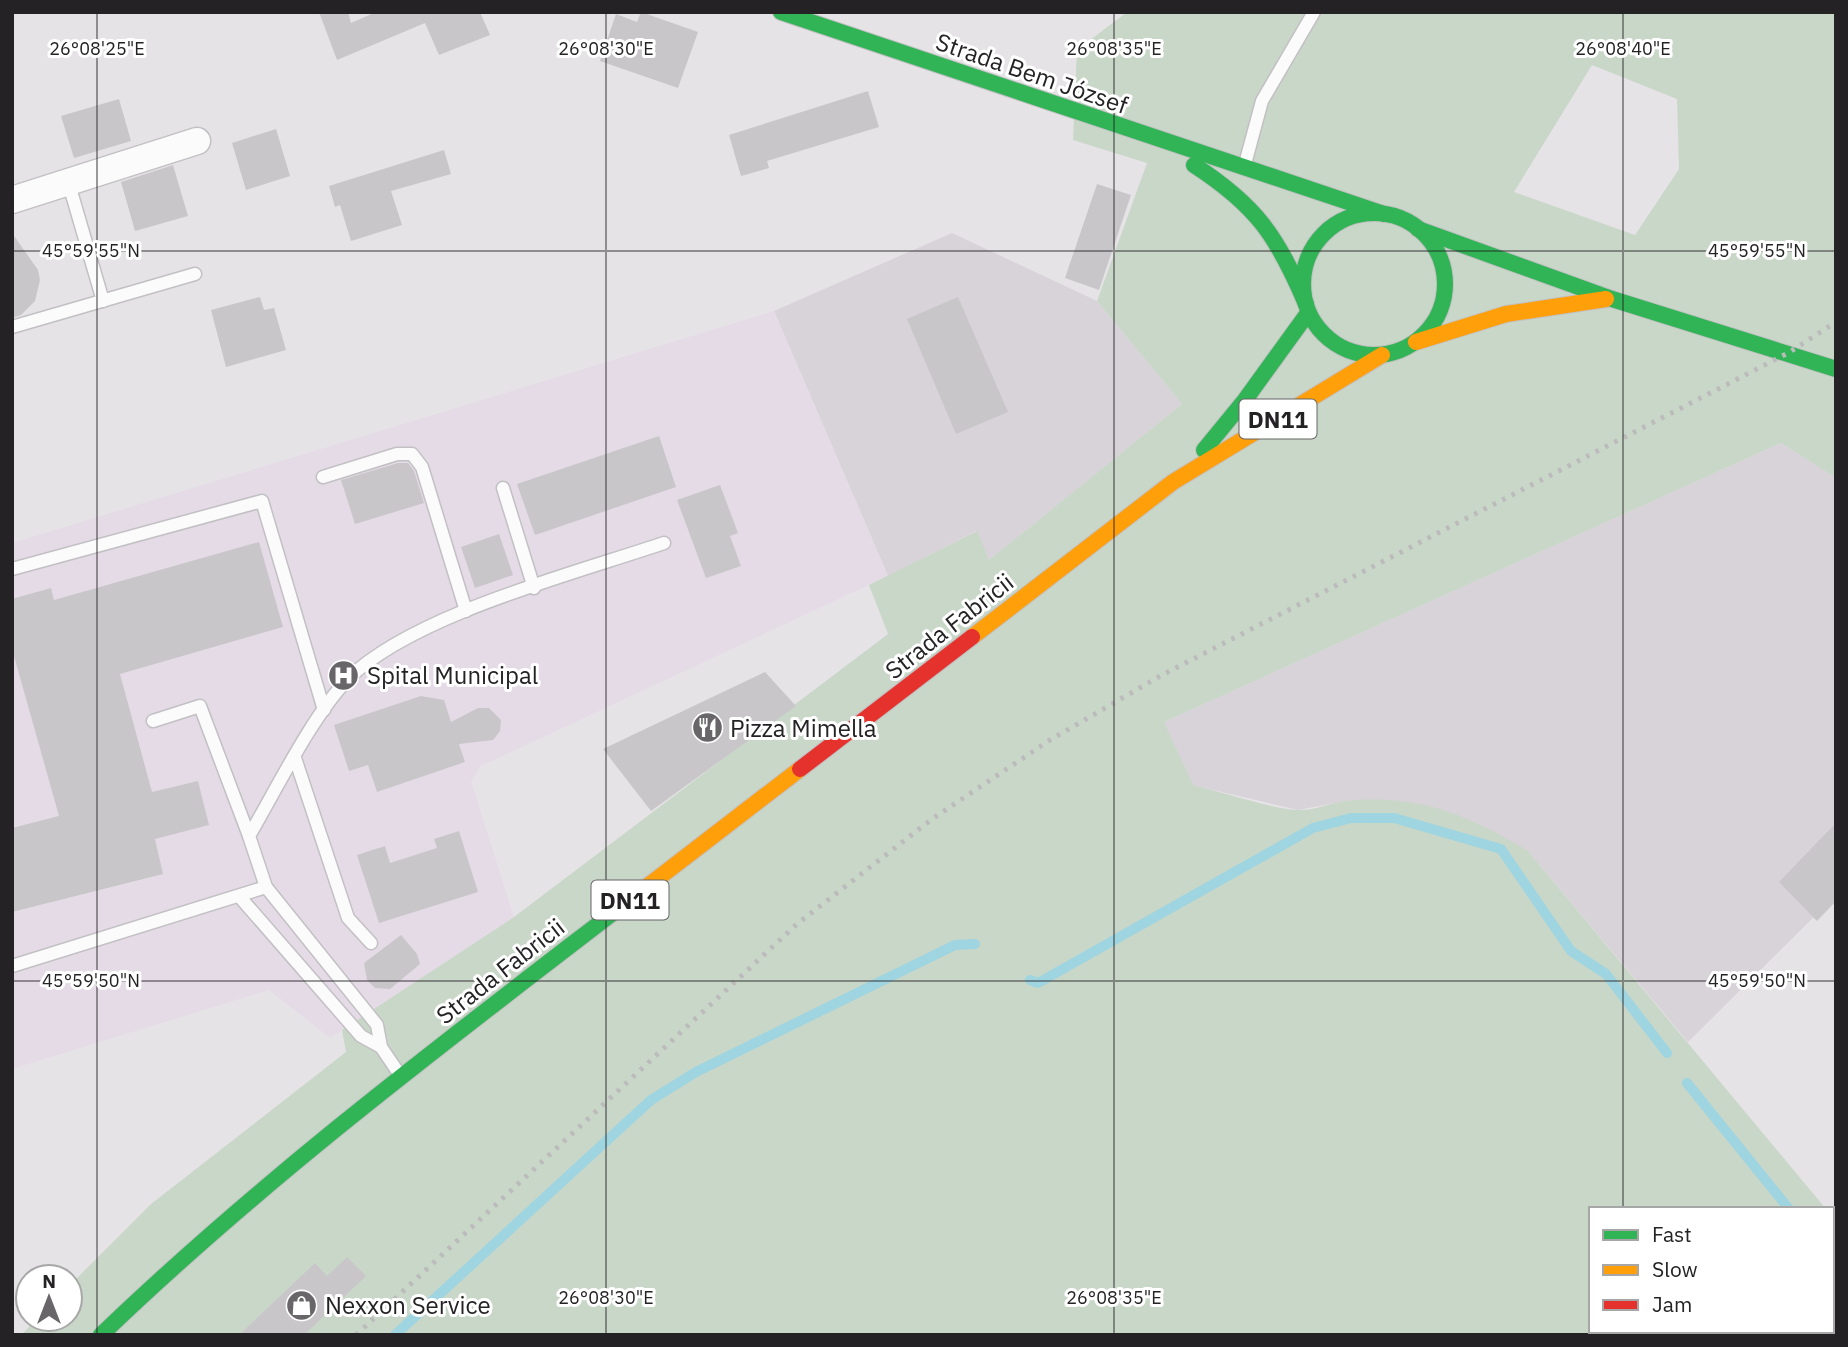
<svg xmlns="http://www.w3.org/2000/svg" width="1848" height="1347" font-family="'IBM Plex Sans',sans-serif">
	<style>
		.built { fill: #d8d2d9 }
		.medical { fill: #e5dbe7 }
		.green { fill: #c9d7c8; fill-rule: evenodd }
		.lines { fill: none; stroke-linecap: round; stroke-linejoin: round }
		.stream { stroke: #9fd4e1; stroke-width: 10 }
		.building { fill: #c8c6c9 }
		.lane-casing { stroke: #c2c0c3; stroke-width: 15 }
		.street-casing { stroke: #c2c0c3; stroke-width: 29 }
		.fast-casing { stroke: #c2c0c3; stroke-width: 18 }
		.slow-casing { stroke: #c2c0c3; stroke-width: 18 }
		.jam-casing { stroke: #c2c0c3; stroke-width: 18 }
		.lane { stroke: #fbfbfb; stroke-width: 12 }
		.street { stroke: #fbfbfb; stroke-width: 26 }
		.fast { stroke: #30b455; stroke-width: 16 }
		.slow { stroke: #ff9f0a; stroke-width: 16 }
		.jam { stroke: #e5322d; stroke-width: 16 }
		.rail { stroke: #bcbbbc; stroke-width: 5; stroke-dasharray: 3.5 7; stroke-linecap: butt }
		.ticks { fill: none; stroke: #242224; stroke-width: 2; stroke-opacity: 0.45 }
		.labels { text-anchor: middle; dominant-baseline: central; stroke-width: 6; stroke-linejoin: round; paint-order: stroke }
		.shield { fill: #fff; stroke: #666466; stroke-width: 2 }
		.shield-label { font-size: 23px; font-weight: bold; fill: #242224 }
		.street-label { font-size: 24px; fill: #242224; stroke: #fff }
		.poi-label { font-size: 24px; fill: #242224; stroke: #fff; text-anchor: start }
		.ticks-label { font-size: 18px; text-anchor: middle; fill: #242224; stroke: #fff; stroke-width: 6; stroke-linejoin: round; paint-order: stroke }
	</style>
	<rect width="100%" height="100%" fill="#e6e3e7"/>
	<!-- built -->
	<g class="built">
		<path d="M952,233L1097,301L1182,404L988,561L976,531L888,576L774,311Z"/>
		<path d="M1781,443L1836,478V895L1688,1042L1528,851L1346,801L1298,810L1192,785L1164,722Z"/>
	</g>
	<!-- medical -->
	<path class="medical" d="M774,311L888,576L481,766L471,781L514,917L330,1038L269,990L12,1069V543Z"/>
	<!-- green -->
	<path class="green" d="M1127,12H1836V478L1781,443L1164,722L1193,785C1223,792 1268,808 1297,810C1313,811 1330,803 1345,801C1419,794 1466,814 1528,851L1826,1209H1591V1331H1832V1217L1836,1221V1335H21L37,1319H70V1285L151,1204L346,1052L342,1030L514,917L888,634L869,585L977,531L989,560L1182,404L1097,301L1147,163L1073,140L1077,50ZM1592,65L1677,99L1679,169L1635,235L1514,192Z"/>
	<g class="lines">
		<!-- stream -->
		<g class="stream">
			<path d="M1030,980L1038,983L1313,828L1351,818H1394L1501,849L1571,951L1606,974L1667,1053"/>
			<path d="M1687,1083L1789,1209"/>
			<path d="M1832,1274L1836,1278"/>
			<path d="M395,1335L651,1100L696,1072L955,945L975,944"/>
		</g>
	</g>
	<!-- building -->
	<g class="building">
		<path d="M319,12H348L351,23L376,12H480L490,35L439,55L425,23L337,60Z"/>
		<path d="M641,12L698,32L678,88L600,61L616,14L637,22Z"/>
		<path d="M868,91L879,127L767,161L769,168L741,176L729,135Z"/>
		<path d="M119,99L131,141L74,158L61,116Z"/>
		<path d="M276,129L290,176L246,190L232,143Z"/>
		<path d="M444,150L451,174L391,191L402,225L351,241L340,205L335,207L329,186Z"/>
		<path d="M173,165L188,216L135,231L121,182Z"/>
		<path d="M1097,184L1131,195L1099,290L1065,278Z"/>
		<path d="M12,233L38,270L40,280L35,301L21,315L12,318Z"/>
		<path d="M260,297L264,310L274,308L286,350L226,367L211,310Z"/>
		<path d="M958,297L1008,412L956,434L907,319Z"/>
		<path d="M659,436L676,487L535,535L517,484Z"/>
		<path d="M398,463H408L414,471L424,503L355,524L341,480Z"/>
		<path d="M720,485L738,533L730,536L741,566L706,578L677,500Z"/>
		<path d="M499,534L513,575L475,588L461,547Z"/>
		<path d="M259,542L283,627L120,674L152,792L198,781L209,825L155,839L163,874L12,912V828L59,816L12,649V599L51,588L54,600Z"/>
		<path d="M765,672L796,706L651,811L603,749Z"/>
		<path d="M421,696L444,700L451,722L478,708H489L501,720L500,731L493,740L459,744L465,762L377,792L368,765L349,771L334,725Z"/>
		<path d="M1836,823V901L1817,921L1779,882Z"/>
		<path d="M459,831L478,892L379,923L357,855L385,846L390,863L437,848L434,839Z"/>
		<path d="M401,935L417,954L420,964L390,989L375,988L367,980L364,963Z"/>
		<path d="M347,1257L366,1276L304,1335H239L315,1263L327,1276Z"/>
	</g>
	<g class="lines">
		<defs>
			<g id="lane">
				<path d="M1245,164L1262,101L1314,12"/>
				<path d="M68,181L103,301"/>
				<path d="M12,327L195,274"/>
				<path d="M323,477L397,454H412L422,467L466,611"/>
				<path d="M503,488L534,588"/>
				<path d="M12,569L262,501L324,710"/>
				<path d="M153,721L200,706L249,836"/>
				<path d="M295,758L348,918L371,943"/>
				<path d="M239,896L361,1036L381,1047"/>
				<path d="M12,966L266,887"/>
				<path d="M400,1075L381,1047L377,1025L266,887L249,836C276,790 312,716 348,679C412,615 576,573 664,543"/>
			</g>
			<path id="street" d="M12,200L197,141"/>
			<g id="fast">
				<path d="M781,12L1384,214"/>
				<path d="M1194,165C1257,206 1277,236 1306,304"/>
				<circle cx="1374" cy="284" r="71"/>
				<path d="M1418,229L1612,299L1836,369"/>
				<path d="M1204,450L1245,400L1308,313"/>
				<path d="M101,1335C262,1180 441,1045 618,909"/>
			</g>
			<g id="slow">
				<path d="M1416,342L1506,314L1606,299"/>
				<path d="M972,637L1173,482L1382,355"/>
				<path d="M618,909L800,769"/>
			</g>
			<path id="jam" d="M800,769L972,637"/>
		</defs>
		<!-- lane casing -->
		<use href="#lane" class="lane-casing"/>
		<!-- street casing -->
		<use href="#street" class="street-casing"/>
		<!-- fast casing -->
		<use href="#fast" class="fast-casing"/>
		<!-- slow casing -->
		<use href="#slow" class="slow-casing"/>
		<!-- jam casing -->
		<use href="#jam" class="jam-casing"/>
		<!-- lane -->
		<use href="#lane" class="lane"/>
		<!-- street -->
		<use href="#street" class="street"/>
		<!-- fast -->
		<use href="#fast" class="fast"/>
		<!-- slow -->
		<use href="#slow" class="slow"/>
		<!-- jam -->
		<use href="#jam" class="jam"/>
		<!-- rail -->
		<path class="rail" d="M356,1335L797,924L932,819L1050,740L1162,675L1788,353L1836,322"/>
	</g>
	<!-- ticks -->
	<path class="ticks" d="M97,12V1335M606,12V1335M1114,12V1335M1623,12V1209M12,251H1836M12,981H1836M1623,1331V1335"/>
	<!-- icons -->
	<defs>
		<symbol id="hospital-disc" viewBox="-11 -11 22 22"><circle r="9.5" fill="#686668" stroke="#fff"/><path d="M-5-5h3v3.5h4V-5h3V5h-3V1.5h-4V5h-3Z" fill="#fff"/></symbol>
		<symbol id="restaurant-disc" viewBox="-11 -11 22 22"><circle r="9.5" fill="#686668" stroke="#fff"/><path d="M-5-6h1v4h1v-4h1v4h1v-4h1v5L-1.5 .5V6h-2V.5L-5-1ZM5-6V6H3V1.5H1.5Q1.5-4 5-6Z" fill="#fff"/></symbol>
		<symbol id="shop-disc" viewBox="-11 -11 22 22"><circle r="9.5" fill="#686668" stroke="#fff"/><path d="M-5-2.5h2.3a2.7 3.5 0 0 1 5.4 0H5L5.5 6h-11ZM-1.5-2.5h3a1.5 2.3 0 0 0-3 0Z" fill="#fff"/></symbol>
	</defs>
	<g fill-rule="evenodd">
		<use href="#hospital-disc" x="326" y="658" width="35" height="35"/>
		<use href="#restaurant-disc" x="690" y="710" width="35" height="35"/>
		<use href="#shop-disc" x="284" y="1288" width="35" height="35"/>
	</g>
	<g class="labels">
		<!-- shield labels -->
		<g class="shield">
			<rect x="1239.5" y="399.5" width="77" height="39" rx="5"/>
			<rect x="591.5" y="880.5" width="77" height="39" rx="5"/>
		</g>
		<g class="shield-label">
			<text x="1278" y="419">DN11</text>
			<text x="630" y="900">DN11</text>
		</g>
		<!-- street labels -->
		<g class="street-label">
			<text transform="translate(1032 73) rotate(19)">Strada Bem József</text>
			<text transform="translate(949 626) rotate(-38)">Strada Fabricii</text>
			<text transform="translate(500 971) rotate(-38)">Strada Fabricii</text>
		</g>
		<!-- poi labels -->
		<g class="poi-label">
			<text x="367" y="675">Spital Municipal</text>
			<text x="730" y="728">Pizza Mimella</text>
			<text x="325" y="1305">Nexxon Service</text>
		</g>
	</g>
	<g class="ticks-label">
		<text x="97" y="55">26°08'25"E</text>
		<text x="606" y="55">26°08'30"E</text>
		<text x="1114" y="55">26°08'35"E</text>
		<text x="1623" y="55">26°08'40"E</text>
		<text x="91" y="257">45°59'55"N</text>
		<text x="1757" y="257">45°59'55"N</text>
		<text x="91" y="987">45°59'50"N</text>
		<text x="1757" y="987">45°59'50"N</text>
		<text x="606" y="1304">26°08'30"E</text>
		<text x="1114" y="1304">26°08'35"E</text>
	</g>
	<!-- border -->
	<rect width="1848" height="1347" fill="none" stroke="#242224" stroke-width="28"/>
	<!-- legend -->
	<rect x="1589" y="1207" width="245" height="126" fill="#ffffff" stroke="#a7a7a7" stroke-width="2"/>
	<rect x="1603" y="1230" width="35" height="10" fill="#30b455" stroke="#a7a7a7" stroke-width="2"/>
	<text x="1652" y="1242" font-size="21" fill="#242224">Fast</text>
	<rect x="1603" y="1265" width="35" height="10" fill="#ff9f0a" stroke="#a7a7a7" stroke-width="2"/>
	<text x="1652" y="1277" font-size="21" fill="#242224">Slow</text>
	<rect x="1603" y="1300" width="35" height="10" fill="#e5322d" stroke="#a7a7a7" stroke-width="2"/>
	<text x="1652" y="1312" font-size="21" fill="#242224">Jam</text>
	<!-- north arrow -->
	<g transform="translate(49 1298)"><circle r="33" fill="#ffffff" stroke="#a7a7a7" stroke-width="2"/>
	<path d="M0-5L12 26L0 18L-12 26Z" fill="#686668"/>
	<text y="-10" font-size="19" font-weight="bold" text-anchor="middle" fill="#242224">N</text>
	</g>
</svg>
